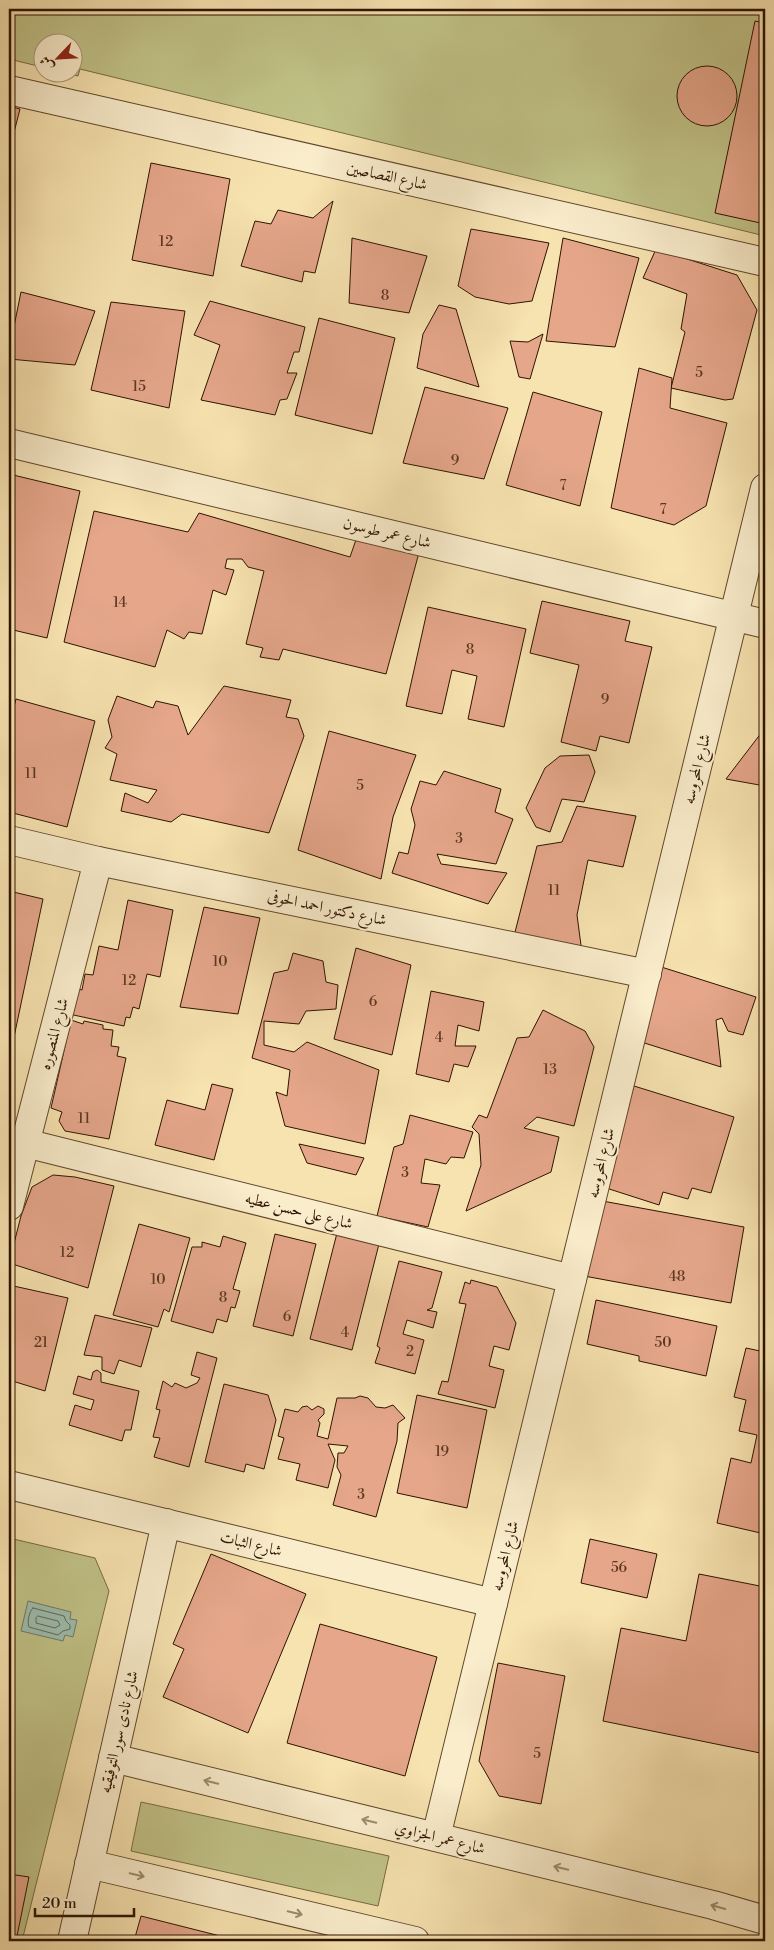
<svg xmlns="http://www.w3.org/2000/svg" width="774" height="1950" font-family="'Libre Bodoni',Amiri,serif">
	<style>
		.green { fill: #c1c388; stroke: #786b44 }
		.water { fill: #9dbeaf; stroke: #717a69 }
		.lines { fill: none; stroke-linecap: round; stroke-linejoin: round }
		.shore { stroke: #666858; stroke-width: 1 }
		.building { fill: #e5a68a; stroke: #2e1300 }
		.street-casing { stroke: #60472c; stroke-width: 30 }
		.street { stroke: #faedcc; stroke-width: 28 }
		.oneway { stroke: #9e8b70 }
		.labels { text-anchor: middle; dominant-baseline: central; stroke-width: 4; stroke-linejoin: round; paint-order: stroke }
		.number-label { font-size: 14px; fill: #5c3822 }
		.street-label { font-size: 16px; fill: #2e1300; stroke: #faedcc }
	</style>
	<rect width="100%" height="100%" fill="#f7e3b0"/>
	<filter id="stains"><feTurbulence type="fractalNoise" baseFrequency=".004" numOctaves="4"/><feColorMatrix values="0 0 0 0 .2 0 0 0 0 .09 0 0 0 0 .02 0 0 0 .5 -.17"/></filter>
	<radialGradient id="worn" r=".72"><stop offset=".6" stop-color="#630" stop-opacity="0"/><stop offset="1" stop-color="#630" stop-opacity=".3"/></radialGradient>
	<!-- green -->
	<g class="green">
		<path d="M9,9H765V236L80,69L78,76L65,73L72,72V42H42V67L9,59Z"/>
		<path d="M9,1538L95,1558L109,1591L22,1941H9Z"/>
		<path d="M141,1802L389,1856L378,1906L131,1851Z"/>
	</g>
	<!-- water -->
	<path class="water" d="M28,1601L71,1612L70,1619L77,1620L73,1637L65,1635L63,1641L21,1631Z"/>
	<g class="lines">
		<!-- shore -->
		<g class="shore">
			<path d="M33,1608L64,1616L66,1621L70,1625V1629L63,1631L58,1635L29,1627C27,1623 29,1611 33,1608Z"/>
			<path d="M38,1616L58,1621L60,1625L55,1628L36,1623V1618Z"/>
		</g>
	</g>
	<!-- building -->
	<g class="building">
		<path d="M755,21L765,23V224L715,213Z"/>
		<circle cx="707" cy="96" r="30"/>
		<path d="M9,106L20,109L9,152Z"/>
		<path d="M151,163L230,179L213,276L132,260Z"/>
		<path d="M333,201L315,273L304,271L302,282L241,266L255,221L271,224L278,210L313,218Z"/>
		<path d="M471,229L549,243L532,301L509,304L475,297L458,286Z"/>
		<path d="M352,238L427,256L409,313L349,303Z"/>
		<path d="M563,238L639,258L615,347L546,341Z"/>
		<path d="M656,249L737,275L757,310L733,399L725,400L671,388L685,332L681,329L687,294L643,278Z"/>
		<path d="M21,292L95,311L75,365L9,359V351Z"/>
		<path d="M210,301L305,327L299,352H294L287,373H297L287,399L280,400L275,415L201,400L220,345L194,335Z"/>
		<path d="M111,302L185,311L169,408L91,390Z"/>
		<path d="M439,305L456,309L479,387L417,368L423,334Z"/>
		<path d="M319,318L395,338L372,434L295,415Z"/>
		<path d="M543,334L530,379L519,377L510,341L528,342Z"/>
		<path d="M639,368L672,378L670,408L727,423L706,506L674,525L611,508Z"/>
		<path d="M425,387L508,408L484,479L403,463Z"/>
		<path d="M533,392L602,412L580,506L506,485Z"/>
		<path d="M9,474L80,491L47,638L9,629Z"/>
		<path d="M94,511L188,532L199,513L350,557L359,531L420,549L386,674L283,649L279,660L260,657L263,648L246,644L264,571L248,567L242,559H227L225,568L234,570L226,595L213,590L202,634L189,632L184,639L167,630L155,667L64,642Z"/>
		<path d="M542,601L630,621L625,641L652,647L629,743L600,736L596,751L561,742L579,665L530,653Z"/>
		<path d="M428,607L526,629L504,727L468,719L477,676L452,670L442,714L406,706Z"/>
		<path d="M224,686L291,700L286,717L298,719L304,736L269,833L182,814L171,822L121,811L125,793L148,803L157,790L110,780L117,754L105,748L112,737L108,720L117,696L153,708L156,701L178,706L188,735Z"/>
		<path d="M16,699L95,721L67,827L9,812V726Z"/>
		<path d="M765,728V786L726,779Z"/>
		<path d="M329,731L416,755L393,817L381,879L298,850Z"/>
		<path d="M589,755L595,772L584,802L562,799L550,832L536,827L526,808L545,768L560,756Z"/>
		<path d="M444,771L501,789L495,812L513,819L496,864L437,854L441,864L507,873L488,904L392,873L399,852L408,854L415,825L411,809L420,781L436,785Z"/>
		<path d="M577,806L636,816L623,867L588,860L577,915L582,953L513,940L537,846L562,842Z"/>
		<path d="M9,891L43,899L9,1061Z"/>
		<path d="M128,900L173,910L160,977L147,974L139,1009L133,1007L130,1018L126,1017L124,1026L69,1014L74,988L82,990L85,974L93,975L99,946L118,950Z"/>
		<path d="M204,907L260,918L238,1014L180,1007Z"/>
		<path d="M356,948L411,965L392,1055L334,1039Z"/>
		<path d="M293,953L323,961L326,982L338,985L336,1009L306,1011L299,1024L264,1021V1045L294,1052L307,1042L379,1070L365,1144L285,1126L276,1092L287,1096L290,1070L252,1058L274,973L288,970Z"/>
		<path d="M655,965L756,997L743,1035L728,1031L722,1018L716,1020L721,1067L638,1041Z"/>
		<path d="M431,991L484,1002L479,1031L458,1025L455,1046H476L468,1067L454,1064L449,1082L416,1074Z"/>
		<path d="M543,1010L585,1031L594,1047L574,1126L537,1117L524,1128L559,1137L551,1172L466,1211L481,1165L479,1134L472,1127L479,1115L487,1118L517,1038L529,1037Z"/>
		<path d="M71,1020L83,1024L84,1021L103,1025V1029L113,1030L111,1046L119,1047L117,1056L126,1058L109,1139L65,1131L59,1121L62,1112L51,1108Z"/>
		<path d="M212,1084L233,1089L214,1160L155,1145L167,1100L205,1110Z"/>
		<path d="M634,1086L734,1117L711,1193L692,1188L688,1199L663,1192L659,1205L603,1187Z"/>
		<path d="M410,1115L473,1132L464,1158L451,1157L446,1164L425,1159L421,1183L440,1185L428,1227L377,1216L394,1147L403,1144Z"/>
		<path d="M299,1144L364,1158L356,1175L307,1163Z"/>
		<path d="M53,1175L75,1177L114,1186L88,1288L9,1263L21,1216L32,1187Z"/>
		<path d="M597,1200L744,1227L731,1303L584,1276Z"/>
		<path d="M139,1224L190,1238L169,1312L164,1309L158,1327L113,1315Z"/>
		<path d="M337,1233L379,1244L352,1350L310,1339Z"/>
		<path d="M275,1234L316,1244L293,1336L253,1326Z"/>
		<path d="M223,1236L246,1243L233,1289L240,1291L235,1308L231,1307L227,1322L217,1319L213,1333L171,1321L192,1247H202V1242L220,1247Z"/>
		<path d="M399,1261L442,1272L432,1308L427,1310L437,1312L433,1328L407,1320L403,1334L424,1340L415,1374L375,1363L380,1348L377,1346Z"/>
		<path d="M471,1280L497,1287L516,1323L509,1350L494,1346L489,1366L504,1370L495,1408L438,1394L442,1381L448,1382L466,1304L459,1303L465,1282L470,1284Z"/>
		<path d="M9,1285L68,1298L45,1391L9,1380Z"/>
		<path d="M596,1300L717,1326L706,1376L639,1361V1356L587,1344Z"/>
		<path d="M95,1315L152,1328L141,1367L119,1360L114,1374L102,1370V1357L84,1355Z"/>
		<path d="M746,1348L765,1352V1534L717,1523L731,1458L751,1463L757,1435L739,1431L746,1400L734,1397Z"/>
		<path d="M197,1352L217,1358L189,1467L154,1457L160,1438L153,1437L160,1410L156,1409L163,1381L172,1387L175,1383L186,1388L197,1383L200,1378L191,1375Z"/>
		<path d="M97,1370L101,1373V1382L139,1391L131,1430H125L122,1441L69,1425L75,1405L91,1410L94,1400L73,1394L78,1376L91,1380L93,1372Z"/>
		<path d="M224,1384L268,1395L276,1420L264,1469L246,1464L244,1472L205,1462Z"/>
		<path d="M417,1395L487,1410L467,1508L397,1493Z"/>
		<path d="M360,1396L368,1398L376,1407L385,1408L393,1405L405,1418L398,1423L397,1441L376,1517L333,1505L341,1475L337,1467L338,1453H344L348,1446L328,1444L335,1460L328,1488L296,1480L300,1464L278,1459L284,1438L278,1436L285,1409L298,1412L302,1407L307,1406L312,1410L318,1406L324,1409V1414L318,1420L320,1423L317,1436L328,1439L337,1398H355Z"/>
		<path d="M590,1539L657,1554L647,1598L581,1583Z"/>
		<path d="M211,1554L306,1594L248,1733L163,1697L184,1649L173,1644Z"/>
		<path d="M699,1574L765,1587V1754L603,1721L621,1628L686,1641Z"/>
		<path d="M320,1624L437,1657L405,1776L287,1743Z"/>
		<path d="M498,1663L565,1676L541,1804L499,1796L479,1761Z"/>
		<path d="M9,1874L29,1877L16,1941H9Z"/>
		<path d="M141,1916L240,1941H134Z"/>
	</g>
	<g class="lines">
		<defs>
			<g id="street">
				<path d="M9,90L765,262"/>
				<path d="M9,443L765,624"/>
				<path d="M9,840L98,861L647,974"/>
				<path d="M25,1143L572,1279"/>
				<path d="M9,1206L98,861"/>
				<path d="M9,1485L493,1603"/>
				<path d="M113,1758L713,1905L765,1920"/>
				<path d="M436,1837L765,488"/>
				<path d="M89,1864L415,1941"/>
				<path d="M72,1941L166,1523"/>
			</g>
		</defs>
		<!-- street casing -->
		<use href="#street" class="street-casing"/>
		<!-- street -->
		<use href="#street" class="street"/>
	</g>
	<!-- one-way arrows -->
	<defs><path id="oneway-shaft" d="M-6 0H5M1.5-3L5.5 0L1.5 3" fill="none" stroke-width="1.6" stroke-linecap="round" stroke-linejoin="round" transform="scale(1.25)"/></defs>
	<g class="oneway">
		<use href="#oneway-shaft" transform="translate(211 1782) rotate(-166)"/>
		<use href="#oneway-shaft" transform="translate(369 1821) rotate(-166)"/>
		<use href="#oneway-shaft" transform="translate(561 1868) rotate(-166)"/>
		<use href="#oneway-shaft" transform="translate(137 1875) rotate(13)"/>
		<use href="#oneway-shaft" transform="translate(718 1907) rotate(-164)"/>
		<use href="#oneway-shaft" transform="translate(295 1913) rotate(13)"/>
	</g>
	<g class="labels">
		<!-- number labels -->
		<g class="number-label">
			<text x="166" y="242">12</text>
			<text x="385" y="296">8</text>
			<text x="699" y="373">5</text>
			<text x="139" y="387">15</text>
			<text x="455" y="461">9</text>
			<text x="563" y="486">7</text>
			<text x="663" y="510">7</text>
			<text x="120" y="603">14</text>
			<text x="470" y="650">8</text>
			<text x="605" y="700">9</text>
			<text x="31" y="774">11</text>
			<text x="360" y="786">5</text>
			<text x="459" y="839">3</text>
			<text x="554" y="891">11</text>
			<text x="220" y="962">10</text>
			<text x="129" y="981">12</text>
			<text x="373" y="1002">6</text>
			<text x="439" y="1038">4</text>
			<text x="550" y="1070">13</text>
			<text x="84" y="1119">11</text>
			<text x="405" y="1173">3</text>
			<text x="67" y="1253">12</text>
			<text x="677" y="1277">48</text>
			<text x="158" y="1280">10</text>
			<text x="223" y="1298">8</text>
			<text x="287" y="1317">6</text>
			<text x="345" y="1333">4</text>
			<text x="41" y="1343">21</text>
			<text x="663" y="1343">50</text>
			<text x="410" y="1352">2</text>
			<text x="442" y="1452">19</text>
			<text x="361" y="1495">3</text>
			<text x="619" y="1568">56</text>
			<text x="537" y="1754">5</text>
		</g>
		<!-- street labels -->
		<g class="street-label">
			<text transform="translate(387 176) rotate(13)">شارع القصاصين</text>
			<text transform="translate(387 533) rotate(13)">شارع عمر طوسون</text>
			<text transform="translate(697 769) rotate(-76)">شارع المحروسه</text>
			<text transform="translate(327 908) rotate(12)">شارع دكتور احمد الحوفى</text>
			<text transform="translate(54 1034) rotate(-75)">شارع المنصوره</text>
			<text transform="translate(601 1163) rotate(-76)">شارع المحروسه</text>
			<text transform="translate(299 1211) rotate(14)">شارع على حسن عطيه</text>
			<text transform="translate(251 1544) rotate(14)">شارع الثبات</text>
			<text transform="translate(505 1556) rotate(-76)">شارع المحروسه</text>
			<text transform="translate(119 1732) rotate(-77)">شارع نادى سور التوفيقيه</text>
			<text transform="translate(440 1838) rotate(14)">شارع عمر الجزاوي</text>
		</g>
	</g>
	<!-- margin -->
	<rect width="774" height="1950" fill="none" stroke="#f7e3b0" stroke-width="30"/>
	<rect x="10" y="10" width="754" height="1930" fill="none" stroke="#2e1300" stroke-width="2.5"/>
	<rect x="15" y="15" width="744" height="1920" fill="none" stroke="#2e1300"/>
	<!-- north arrow -->
	<g transform="translate(58 58) rotate(245)"><circle r="24" fill="#faedcc" stroke="#a8967a"/>
	<path d="M0-4L9 19L0 12L-9 19Z" fill="#8f2418"/>
	<text y="-8" font-size="14" font-weight="bold" text-anchor="middle" fill="#2e1300">ش</text>
	</g>
	<!-- scale -->
	<path d="M35 1908v8h99v-8" fill="none" stroke="#2e1300" stroke-width="2.5"/>
	<text x="42" y="1908" font-size="15" fill="#2e1300" stroke="#faedcc" stroke-width="4" paint-order="stroke">20 m</text>
	<rect width="100%" height="100%" filter="url(#stains)"/>
	<rect width="100%" height="100%" fill="url(#worn)"/>
</svg>
